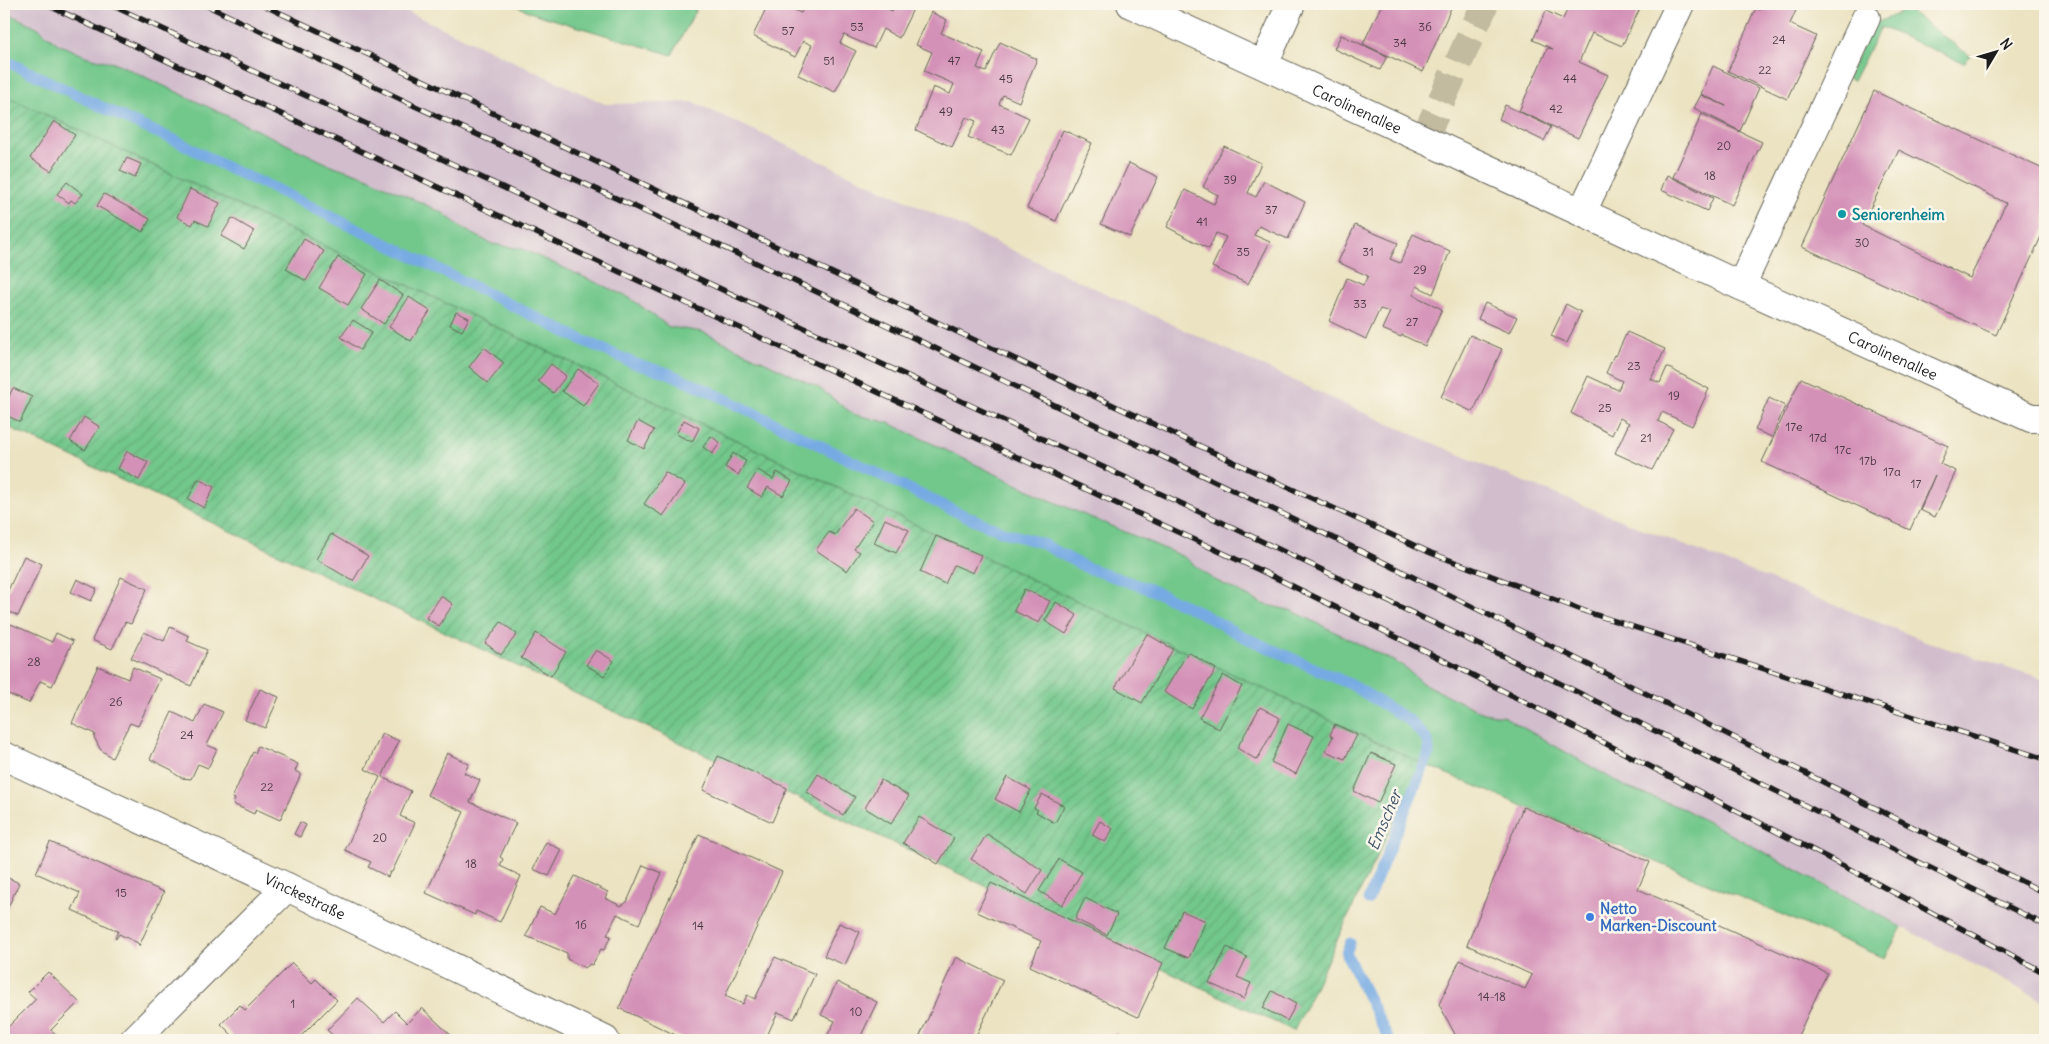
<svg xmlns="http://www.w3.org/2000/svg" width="2049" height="1044" font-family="Delius,sans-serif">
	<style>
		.industrial { fill: #d1bdcc }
		.grass { fill: #72c78b; stroke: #477254 }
		.garden { fill: url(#garden-furrows); stroke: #477254 }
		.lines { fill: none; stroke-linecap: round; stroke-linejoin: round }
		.stream { stroke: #76aae3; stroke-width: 11 }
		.building { fill: #d491b7; fill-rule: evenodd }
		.minor-tunnel { stroke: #c2bba0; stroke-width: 28; stroke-dasharray: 28 14; stroke-linecap: butt }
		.minor-casing { stroke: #646256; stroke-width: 30 }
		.minor { stroke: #fff; stroke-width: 28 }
		.rail-casing { stroke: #1c1c1c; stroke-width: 5.5 }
		.rail { stroke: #fbf7ec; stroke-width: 4; stroke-dasharray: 11; stroke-linecap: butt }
		.culture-dot { fill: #0f9aa8; stroke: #fbf7ec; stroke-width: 2 }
		.shop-dot { fill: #3f7fe0; stroke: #fbf7ec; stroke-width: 2 }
		.labels { text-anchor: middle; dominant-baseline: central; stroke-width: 5; stroke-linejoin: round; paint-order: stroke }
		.number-label { font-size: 12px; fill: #4a3943 }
		.street-label { font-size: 15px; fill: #1c1c1c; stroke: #fbf7ec }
		.culture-label { font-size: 15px; font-weight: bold; fill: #0d838f; stroke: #fbf7ec; text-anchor: start }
		.shop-label { font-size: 15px; font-weight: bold; fill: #366cbe; stroke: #fbf7ec; text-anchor: start }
		.water-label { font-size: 16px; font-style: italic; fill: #40556c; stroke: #fbf7ec }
	</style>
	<defs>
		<pattern id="garden-furrows" width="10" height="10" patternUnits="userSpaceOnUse" patternTransform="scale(1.25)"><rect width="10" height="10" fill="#72c78b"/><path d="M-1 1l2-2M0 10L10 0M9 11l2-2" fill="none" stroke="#62aa77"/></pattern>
	</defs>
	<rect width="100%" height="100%" fill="#fbf7ec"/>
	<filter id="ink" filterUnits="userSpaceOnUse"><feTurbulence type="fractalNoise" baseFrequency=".02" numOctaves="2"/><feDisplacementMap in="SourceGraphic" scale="10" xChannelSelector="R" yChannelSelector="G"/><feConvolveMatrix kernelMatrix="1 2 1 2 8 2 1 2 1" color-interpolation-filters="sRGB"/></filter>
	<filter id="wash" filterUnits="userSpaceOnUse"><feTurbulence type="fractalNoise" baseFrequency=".0096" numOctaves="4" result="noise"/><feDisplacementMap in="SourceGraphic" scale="20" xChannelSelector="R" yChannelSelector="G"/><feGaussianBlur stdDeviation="1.12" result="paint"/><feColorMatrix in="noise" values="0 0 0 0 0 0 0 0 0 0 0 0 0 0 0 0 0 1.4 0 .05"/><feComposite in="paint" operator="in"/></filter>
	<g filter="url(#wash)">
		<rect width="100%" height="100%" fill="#ebe3c1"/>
		<!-- industrial -->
		<path class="industrial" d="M4,4H391L605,104L693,102L1342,403L1492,469L1933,644L2045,679V1002L1902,927L1684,809L1628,788L1503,716L1483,713L1422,683L1403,666L1293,611L1263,604L1211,578L1184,557L1052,501L889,423L853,414L819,388L703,332L669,327L630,298L522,249L492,244L462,228L443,213L364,176L328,165L118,64L88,57L58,44L37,27L4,12Z"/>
		<!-- grass -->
		<g class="grass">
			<path d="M513,4H699L672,55L532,13Z"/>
			<path d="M1903,6L1970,56L1964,63L1881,27L1853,81L1847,78L1873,24L1898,14Z"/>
			<path d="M4,12L37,27L58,44L88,57L118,64L328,164L364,176L443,213L462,228L492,244L522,249L630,298L669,327L703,332L819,388L853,414L889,423L1052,501L1184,557L1211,578L1263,604L1293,611L1403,666L1422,683L1483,713L1503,716L1628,788L1684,809L1902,927L1885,958L1421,763L4,95Z"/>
		</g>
		<!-- garden -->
		<path class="garden" d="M4,95L1421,763L1294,1031L4,425Z"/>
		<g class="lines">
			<!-- stream -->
			<g class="stream">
				<path d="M4,60L137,124L177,141L230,169L271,187L580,339L636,364L668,373L709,391L950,509L1003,532L1041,543L1085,567L1149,589L1195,610L1244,637L1352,685L1410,721L1428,741L1429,753L1368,900"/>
				<path d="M1350,943L1346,953L1389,1040"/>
			</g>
		</g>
		<g id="blocks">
			<!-- building -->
			<g class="building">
				<path d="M768,4H781L801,13L805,4H838L842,6L843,4H876L892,11L895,4L915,5L899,38L883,29L874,48L844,35L840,43L856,51L835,92L798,75L812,45L803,41L795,57L753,36Z"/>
				<path d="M1382,4H1442L1451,8L1423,72L1363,44Z"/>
				<path d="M1570,4H1642L1622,46L1592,33L1579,62L1608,75L1578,138L1519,111L1547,49L1548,48L1553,49L1533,40L1546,11L1563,19Z"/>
				<path d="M1763,4H1789L1797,8L1790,24L1816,36L1787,99L1728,71L1756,8L1760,10Z"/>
				<path d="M931,12L947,20L941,33L984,52L977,68L986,72L1000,42L1037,59L1019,102L1003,95L999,104L1029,118L1011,155L968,137L976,121L966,117L952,147L916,130L933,87L950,94L954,84L924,71L932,52L916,45Z"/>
				<path d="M1341,35L1387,56L1380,70L1334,49Z"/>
				<path d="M1713,66L1759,88L1740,131L1694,108L1701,95L1726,106L1701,94Z"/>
				<path d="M1874,91L2045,170V228L1996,335L1802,247ZM1899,150L2006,203L1970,278L1862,225Z"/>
				<path d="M1505,105L1551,127L1544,141L1499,119Z"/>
				<path d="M1702,114L1762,142L1732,205L1673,177Z"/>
				<path d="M54,121L75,135L51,171L30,158Z"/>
				<path d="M1063,130L1092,143L1056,221L1027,208Z"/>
				<path d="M1224,146L1261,163L1248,193L1256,197L1264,181L1305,202L1288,239L1259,226L1254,235L1270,242L1248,284L1212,267L1226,237L1216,233L1209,249L1167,227L1185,190L1214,204L1218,195L1203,187Z"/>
				<path d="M127,158L141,164L135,178L120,171Z"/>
				<path d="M1129,163L1158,177L1130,237L1101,224Z"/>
				<path d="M1667,175L1713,198L1707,211L1661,190Z"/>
				<path d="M67,182L83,194L75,203L71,200L69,203L57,194Z"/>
				<path d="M190,189L220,203L208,226L195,220L192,225L177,217Z"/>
				<path d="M104,194L150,219L143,232L97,206Z"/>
				<path d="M232,218L254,231L244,249L221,236Z"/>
				<path d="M1355,225L1398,243L1390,259L1400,263L1413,234L1450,251L1433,294L1417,286L1413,295L1442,309L1425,346L1402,335L1401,337L1382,329L1390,312L1380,309L1366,339L1329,321L1347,278L1363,285L1368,276L1338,262Z"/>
				<path d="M304,239L324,251L306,281L286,269Z"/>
				<path d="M338,257L367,274L348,305L319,288Z"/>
				<path d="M380,280L403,295L384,324L361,309Z"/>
				<path d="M409,297L430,311L411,341L389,327Z"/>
				<path d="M1485,303L1517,317L1509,333L1478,319Z"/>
				<path d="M1566,304L1581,312L1567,343L1551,336Z"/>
				<path d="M456,312L469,318L462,331L450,325Z"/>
				<path d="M353,320L372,332L360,350L341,337Z"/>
				<path d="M1627,332L1665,349L1651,379L1660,383L1667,367L1709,389L1692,426L1662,412L1658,421L1673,429L1652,470L1615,453L1629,423L1620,418L1612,435L1571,413L1588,376L1618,390L1622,381L1606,373L1614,355L1616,356Z"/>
				<path d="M1470,335L1502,349L1473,412L1441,397Z"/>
				<path d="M484,347L504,363L488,383L469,367Z"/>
				<path d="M551,364L566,376L553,393L538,381Z"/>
				<path d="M578,369L599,383L583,406L562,391Z"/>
				<path d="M1801,378L1948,446L1940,464L1956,471L1935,517L1920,510L1935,475L1910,530L1762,462Z"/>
				<path d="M13,388L32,397L20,422L4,414V407Z"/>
				<path d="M1769,398L1785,406L1772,437L1755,430Z"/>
				<path d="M84,417L100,427L85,450L70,441Z"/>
				<path d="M684,420L699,428L692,442L676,434Z"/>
				<path d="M638,421L654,430L644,449L628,440Z"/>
				<path d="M711,436L720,443L712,454L703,447Z"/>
				<path d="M127,451L148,462L139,480L118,469Z"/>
				<path d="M733,453L746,461L738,475L725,467Z"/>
				<path d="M758,470L773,479L777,472L792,481L783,496L768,487L762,497L747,488Z"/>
				<path d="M665,472L685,484L663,516L644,504Z"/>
				<path d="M198,479L214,487L204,508L188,499Z"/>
				<path d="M854,508L873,521L854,549L860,552L847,571L816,550L829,532L835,535Z"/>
				<path d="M885,519L909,530L896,553L874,543Z"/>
				<path d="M331,534L368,556L353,581L316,559Z"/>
				<path d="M936,536L981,555L973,573L954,565L945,584L920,572Z"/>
				<path d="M24,556L42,564L18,616L4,609V599Z"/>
				<path d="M121,577L147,589L131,624L125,622L112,649L92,640Z"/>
				<path d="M77,579L97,589L91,601L71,592Z"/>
				<path d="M1024,589L1050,601L1039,623L1014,611Z"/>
				<path d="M441,596L453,604L439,626L426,618Z"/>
				<path d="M1056,602L1077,615L1066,634L1045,621Z"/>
				<path d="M501,622L517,634L501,655L485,643Z"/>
				<path d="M11,624L52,642L56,633L73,641L52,686L40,681L29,703L8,694L6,698H4V640Z"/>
				<path d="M170,627L189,636L187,641L207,650L191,686L131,658L144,632L164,641Z"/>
				<path d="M536,633L566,652L551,676L521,658Z"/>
				<path d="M1147,634L1173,649L1142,703L1115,688Z"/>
				<path d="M596,650L614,661L604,676L586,665Z"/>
				<path d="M1188,652L1216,669L1192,709L1164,692Z"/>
				<path d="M98,666L128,679L133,667L160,679L138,726L130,723L112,758L100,749L94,737L95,734L72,723Z"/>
				<path d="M1223,675L1242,686L1219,729L1199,718Z"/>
				<path d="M260,689L279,697L265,728L245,720Z"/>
				<path d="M204,704L223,712L207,745L217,749L208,768L198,764L191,779L182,778L175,774L172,770L150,759L172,712L195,723Z"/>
				<path d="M1260,707L1280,718L1257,760L1237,748Z"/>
				<path d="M1288,724L1314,736L1296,774L1271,762Z"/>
				<path d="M1335,724L1357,735L1345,759L1325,751L1333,737L1330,735Z"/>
				<path d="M382,733L399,741L382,777L411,791L400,816L415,823L392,872H390L388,877L368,867L371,862L345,850L380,777L365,769Z"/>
				<path d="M258,746L298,764L295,771L301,774L280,820L256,809L254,814L233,804L235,799L232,798L253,752L255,753Z"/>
				<path d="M447,753L469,764L464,773L480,780L470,802L516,823L500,857L503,859L500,866L521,876L500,922L476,911L475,915L426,893L464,812L427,795Z"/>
				<path d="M1371,753L1396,764L1378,803L1354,791Z"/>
				<path d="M718,756L787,788L772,822L703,790Z"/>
				<path d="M818,774L855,797L843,815L807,792Z"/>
				<path d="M1007,777L1031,790L1019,812L995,799Z"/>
				<path d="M881,780L909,796L891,824L865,808Z"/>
				<path d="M1042,794L1064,806L1055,823L1036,812L1038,810L1034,808Z"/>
				<path d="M1523,807L1650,862L1638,889L1827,973L1796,1040H1458L1439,1004L1460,960L1525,989L1532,975L1467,945Z"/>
				<path d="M919,817L954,838L938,864L903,843Z"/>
				<path d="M1100,821L1113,829L1105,842L1092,835Z"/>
				<path d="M300,822L306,825L300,837L294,834Z"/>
				<path d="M699,834L782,872L725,996L743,1004L747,995L755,999L775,957L815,974L794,1019L778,1012L765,1040H692L687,1038L686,1040L619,1008Z"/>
				<path d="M987,834L1042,870L1027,894L971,859Z"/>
				<path d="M50,842L164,892L139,946L138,943L119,934L116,939L115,938L118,931L72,910L80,893L36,873Z"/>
				<path d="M546,842L562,850L549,876L533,869Z"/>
				<path d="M1059,859L1082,872L1062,905L1039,891Z"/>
				<path d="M643,865L662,873L639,924L617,914L607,935L611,936L604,950L601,949L592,965L590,964L585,968L567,959V953L526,936L540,907L555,914L575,876L608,892L605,898L621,906L627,902Z"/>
				<path d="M4,876L19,883L4,916Z"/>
				<path d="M991,883L1163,963L1138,1017L1030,966L1041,941L977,912Z"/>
				<path d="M1085,898L1117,914L1107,935L1075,919Z"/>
				<path d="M1182,911L1206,921L1189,958L1165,948Z"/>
				<path d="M839,923L860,932L845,965L824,956Z"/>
				<path d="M1227,947L1247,957L1237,977L1251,983L1244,999L1209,983Z"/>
				<path d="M956,957L1003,980L974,1040H918Z"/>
				<path d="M292,963L312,983L316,979L337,1000L297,1040H237L221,1024L240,1005L245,1010Z"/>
				<path d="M48,972L79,1002L51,1030L62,1040H4V1031L36,999L28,992Z"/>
				<path d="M837,982L877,1002L859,1040H825L835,1021L821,1015Z"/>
				<path d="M1272,991L1296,1004L1287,1021L1263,1008Z"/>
				<path d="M358,998L384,1022L395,1011L407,1023L422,1008L456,1040H375L371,1037L368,1040H338L327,1030Z"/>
				<path d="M1116,1033L1122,1040H1106Z"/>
			</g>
		</g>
	</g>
	<g filter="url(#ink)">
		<use href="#blocks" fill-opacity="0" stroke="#646256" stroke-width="1"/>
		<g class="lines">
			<!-- minor-tunnel -->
			<path class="minor-tunnel" d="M1424,139L1485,4"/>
			<defs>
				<g id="minor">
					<path id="s1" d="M1131,4L1741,286L2031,418H2045"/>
					<path d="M1264,64L1291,4"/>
					<path d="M1582,212L1680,4"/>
					<path d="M1741,286L1866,18"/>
					<path id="s2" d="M4,756L287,887L605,1040"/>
					<path d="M134,1040L287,887"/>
				</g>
			</defs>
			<!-- minor casing -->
			<use href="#minor" class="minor-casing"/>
			<!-- minor -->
			<use href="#minor" class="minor"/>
			<defs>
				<g id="rail">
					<path d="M45,4L1270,575L1453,665L1861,875L2045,973"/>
					<path d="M109,4L1234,528L1549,678L2045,925"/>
					<path d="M204,4L415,106L729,250L1367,554L2045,893"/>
					<path d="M261,4L1270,479L1431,553L1587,612L2045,759"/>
				</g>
			</defs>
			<!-- rail casing -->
			<use href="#rail" class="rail-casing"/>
			<!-- rail -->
			<use href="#rail" class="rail"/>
		</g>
	</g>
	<!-- markers -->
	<circle class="culture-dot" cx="1842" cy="214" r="5"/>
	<circle class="shop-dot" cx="1590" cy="917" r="5"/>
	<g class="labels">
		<!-- number labels -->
		<g class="number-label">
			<text x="857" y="26">53</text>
			<text x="1425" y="26">36</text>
			<text x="788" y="30">57</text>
			<text x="1779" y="39">24</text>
			<text x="1400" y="42">34</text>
			<text x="829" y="60">51</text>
			<text x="954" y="60">47</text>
			<text x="1765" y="69">22</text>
			<text x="1006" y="78">45</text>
			<text x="1570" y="78">44</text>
			<text x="1556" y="108">42</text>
			<text x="946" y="111">49</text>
			<text x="998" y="129">43</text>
			<text x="1724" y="145">20</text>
			<text x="1710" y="175">18</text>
			<text x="1230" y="179">39</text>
			<text x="1271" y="209">37</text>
			<text x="1202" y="221">41</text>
			<text x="1862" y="242">30</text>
			<text x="1243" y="251">35</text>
			<text x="1368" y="251">31</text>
			<text x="1420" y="269">29</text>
			<text x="1360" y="303">33</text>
			<text x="1412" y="321">27</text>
			<text x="1634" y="365">23</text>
			<text x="1674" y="395">19</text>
			<text x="1605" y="407">25</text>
			<text x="1794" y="426">17e</text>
			<text x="1646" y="437">21</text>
			<text x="1818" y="437">17d</text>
			<text x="1843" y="449">17c</text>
			<text x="1868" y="460">17b</text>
			<text x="1892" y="471">17a</text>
			<text x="1916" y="483">17</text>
			<text x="34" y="661">28</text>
			<text x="116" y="701">26</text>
			<text x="187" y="734">24</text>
			<text x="267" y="786">22</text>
			<text x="380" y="837">20</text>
			<text x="471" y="863">18</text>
			<text x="121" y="892">15</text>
			<text x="581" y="924">16</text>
			<text x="698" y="925">14</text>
			<text x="1492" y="996">14-18</text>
			<text x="293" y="1003">1</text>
			<text x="856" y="1011">10</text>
		</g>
		<!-- street labels -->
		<g class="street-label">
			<text stroke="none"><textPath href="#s1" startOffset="249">Carolinenallee</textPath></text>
			<text stroke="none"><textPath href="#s1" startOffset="839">Carolinenallee</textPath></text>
			<text stroke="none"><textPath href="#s2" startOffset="332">Vinckestraße</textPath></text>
		</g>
		<!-- culture labels -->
		<g class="culture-label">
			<text x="1852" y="214">Seniorenheim</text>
		</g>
		<!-- shop labels -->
		<g class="shop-label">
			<text x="1600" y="908">Netto<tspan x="1600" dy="17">Marken-Discount</tspan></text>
		</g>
		<!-- water labels -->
		<g class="water-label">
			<text transform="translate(1384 820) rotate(-67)">Emscher</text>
		</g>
	</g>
	<!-- margin -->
	<rect width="2049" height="1044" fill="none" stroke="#fbf7ec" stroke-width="20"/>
	<!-- north arrow -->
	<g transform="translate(1996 52) rotate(52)" stroke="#fbf7ec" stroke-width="4" paint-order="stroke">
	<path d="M0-4L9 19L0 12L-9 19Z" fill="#1c1c1c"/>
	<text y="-8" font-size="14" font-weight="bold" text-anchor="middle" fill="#1c1c1c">N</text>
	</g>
</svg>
